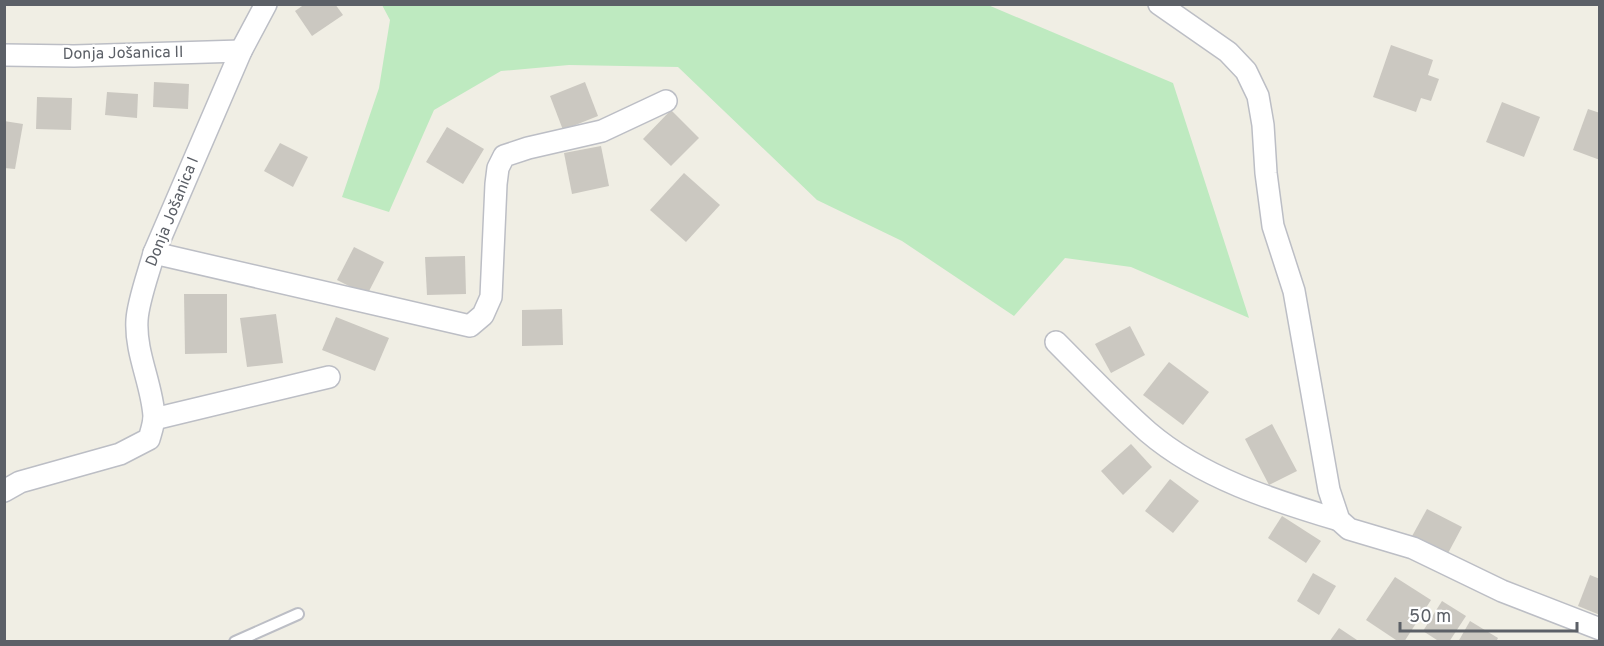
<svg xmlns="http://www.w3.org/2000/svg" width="1604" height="646" font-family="Overpass,sans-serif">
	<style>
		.green { fill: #beeac0 }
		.building { fill: #cbc8c1 }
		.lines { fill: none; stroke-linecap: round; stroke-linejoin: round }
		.service-casing { stroke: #bcbec5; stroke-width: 14 }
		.minor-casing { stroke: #bcbec5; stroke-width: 24 }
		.service { stroke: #fff; stroke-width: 10 }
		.minor { stroke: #fff; stroke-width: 21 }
		.labels { text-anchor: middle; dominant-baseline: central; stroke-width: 5; stroke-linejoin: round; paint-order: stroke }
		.street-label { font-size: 16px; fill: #5c6067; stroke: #fff }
	</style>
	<rect width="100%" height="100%" fill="#f0eee4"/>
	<!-- green -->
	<path class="green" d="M382,5H988L1173,83L1249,318L1131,267L1065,258L1014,316L902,241L817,200L678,67L569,65L501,71L434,110L389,212L342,197L379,88L390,20Z"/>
	<!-- building -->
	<g class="building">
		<path d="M305,4H335L343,15L312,36L295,11Z"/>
		<path d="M1391,45L1433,60L1428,75L1439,79L1431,101L1421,98L1416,112L1373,97Z"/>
		<path d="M154,82L189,84L188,109L153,107Z"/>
		<path d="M585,82L598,116L563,130L550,96Z"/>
		<path d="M107,92L138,94L137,118L105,115Z"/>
		<path d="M37,97L72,98L71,130L36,129Z"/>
		<path d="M1502,102L1540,117L1524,157L1486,142Z"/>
		<path d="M1588,109L1600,113V160L1573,150Z"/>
		<path d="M671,110L699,138L671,166L643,139Z"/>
		<path d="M4,121L23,124L15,169L4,168Z"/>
		<path d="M447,127L484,149L463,184L426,162Z"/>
		<path d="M280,143L308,157L293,187L264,171Z"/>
		<path d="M601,146L609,186L572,194L564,153Z"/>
		<path d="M684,173L720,205L686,242L650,210Z"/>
		<path d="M354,247L384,262L367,295L337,280Z"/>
		<path d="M465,256L466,294L427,295L425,257Z"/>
		<path d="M184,294H227V353L185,354Z"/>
		<path d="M562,309L563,345L522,346V310Z"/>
		<path d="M276,314L283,363L247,367L240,318Z"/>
		<path d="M336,317L389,338L375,371L322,350Z"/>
		<path d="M1130,326L1145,355L1111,373L1095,344Z"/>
		<path d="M1169,362L1209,392L1183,425L1143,395Z"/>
		<path d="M1272,424L1297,471L1269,485L1245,439Z"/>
		<path d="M1131,444L1152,467L1123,495L1101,471Z"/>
		<path d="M1170,479L1199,501L1173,533L1145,511Z"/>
		<path d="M1427,509L1462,527L1446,557L1411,538Z"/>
		<path d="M1282,516L1321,541L1306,563L1268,538Z"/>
		<path d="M1313,573L1336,586L1319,615L1297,601Z"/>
		<path d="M1590,575L1600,579V615L1578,606Z"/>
		<path d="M1395,577L1431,600L1404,642H1399L1366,620Z"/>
		<path d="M1442,601L1466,616L1449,642H1440L1423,631Z"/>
		<path d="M1470,621L1498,638L1496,642H1458Z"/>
		<path d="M1339,628L1360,642H1329Z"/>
	</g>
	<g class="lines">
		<defs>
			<path id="service" d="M235,642L298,614"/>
			<g id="minor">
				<path d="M1159,4L1228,52L1246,71L1258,96L1263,125L1266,173L1273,226L1294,291L1329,490L1339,520L1349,529L1413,548L1502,591L1600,629"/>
				<path d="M4,55L74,56L241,51"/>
				<path d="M154,253L470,326L483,315L491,297L496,184L498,168L504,156L528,148L602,131L666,101"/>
				<path d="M1056,342C1086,372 1116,404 1148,432C1202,478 1272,500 1339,520"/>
				<path d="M154,419L329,377"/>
				<path d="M4,491L20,482L120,454L149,439C151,432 154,424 154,416C152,384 135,353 137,320C138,301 149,272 154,253L241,51L266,4"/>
			</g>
		</defs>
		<!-- service casing -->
		<use href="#service" class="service-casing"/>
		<!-- minor casing -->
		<use href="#minor" class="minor-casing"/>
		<!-- service -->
		<use href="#service" class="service"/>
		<!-- minor -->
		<use href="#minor" class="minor"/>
	</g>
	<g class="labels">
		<!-- street labels -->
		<g class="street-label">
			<text transform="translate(123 54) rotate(-1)">Donja Jošanica II</text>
			<text transform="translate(173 212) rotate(-68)">Donja Jošanica I</text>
		</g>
	</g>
	<!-- border -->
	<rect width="1604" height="646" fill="none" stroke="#5c6067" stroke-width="12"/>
	<!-- scale -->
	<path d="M1400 622v9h177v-9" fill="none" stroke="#5c6067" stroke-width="3"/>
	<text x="1409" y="622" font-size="18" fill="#5c6067" stroke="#ffffff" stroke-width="4.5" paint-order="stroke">50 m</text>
</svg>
